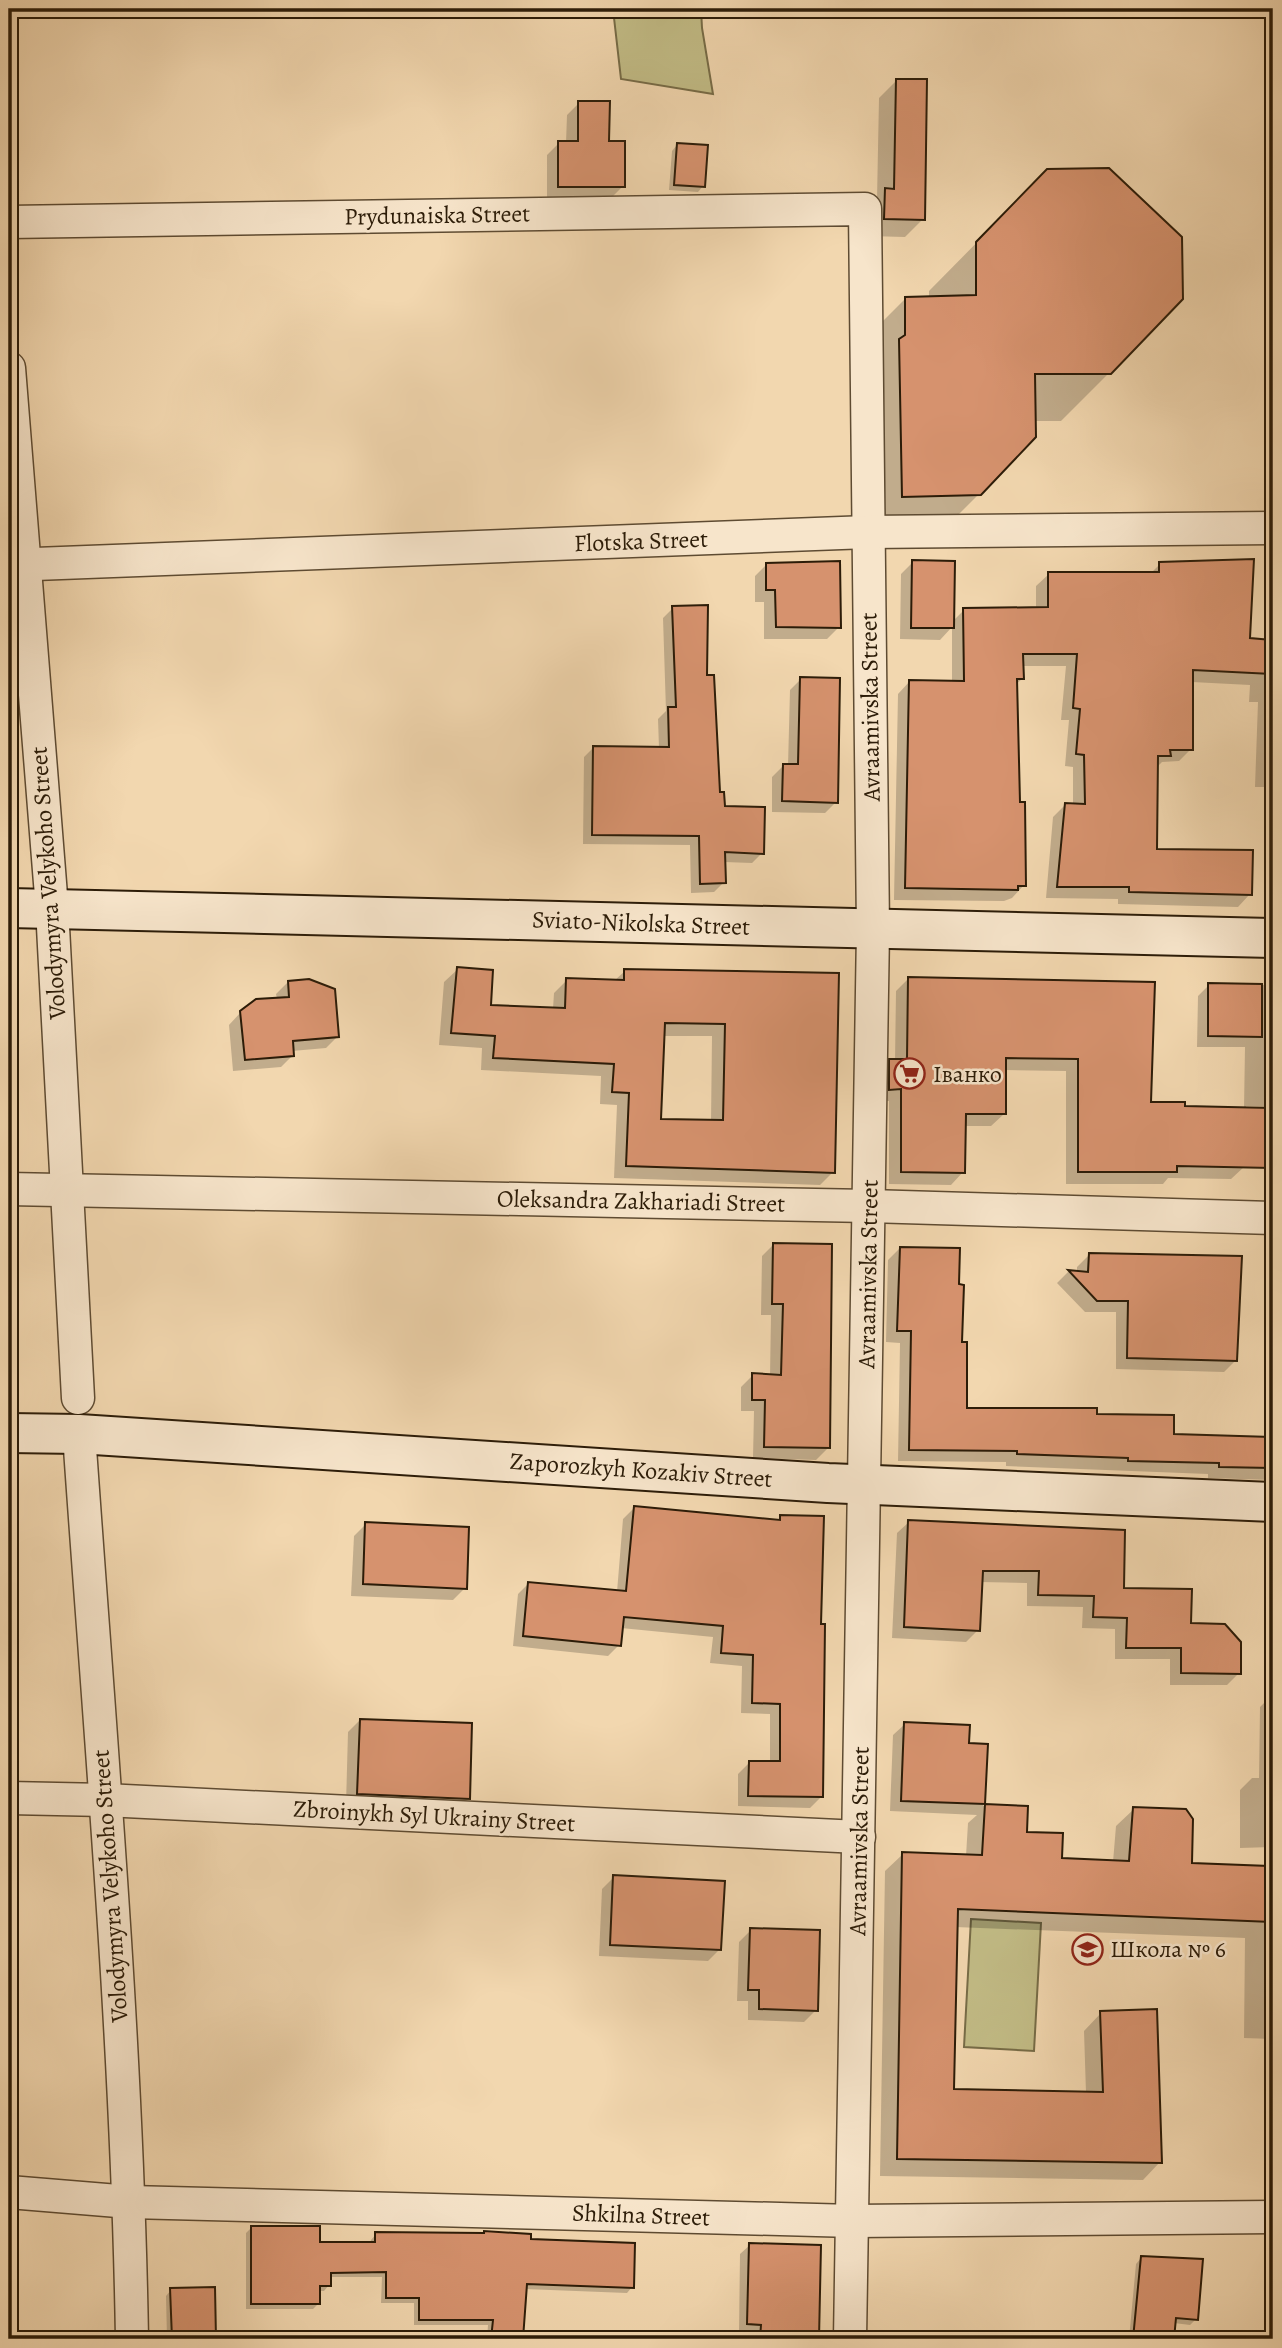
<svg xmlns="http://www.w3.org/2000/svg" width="1282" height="2348" font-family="Alegreya,serif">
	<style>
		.green { fill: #c2bc86; stroke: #776c47; stroke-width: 2 }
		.shadow { fill: #0003; fill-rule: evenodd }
		.building { fill: #d6926e; stroke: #2c1c08; stroke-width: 2; fill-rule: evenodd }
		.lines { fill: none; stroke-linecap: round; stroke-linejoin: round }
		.minor-casing { stroke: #5e4b32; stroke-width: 35 }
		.secondary-casing { stroke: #2c1c08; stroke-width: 42 }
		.minor { stroke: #f7e5cb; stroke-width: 32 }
		.secondary { stroke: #f7e5cb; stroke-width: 38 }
		.labels { text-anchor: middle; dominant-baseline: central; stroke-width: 5; stroke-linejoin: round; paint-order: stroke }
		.street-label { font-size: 24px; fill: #2c1c08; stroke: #f7e5cb }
		.poi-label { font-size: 24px; fill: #2c1c08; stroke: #f7e5cb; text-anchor: start }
	</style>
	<rect width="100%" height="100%" fill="#f2d7af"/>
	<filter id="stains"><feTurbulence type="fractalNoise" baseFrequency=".00286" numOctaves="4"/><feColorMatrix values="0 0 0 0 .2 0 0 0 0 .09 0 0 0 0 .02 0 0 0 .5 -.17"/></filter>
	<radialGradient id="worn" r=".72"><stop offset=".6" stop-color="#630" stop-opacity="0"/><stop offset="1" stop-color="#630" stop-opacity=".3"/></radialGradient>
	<!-- green -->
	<g class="green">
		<path d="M613,9H701L702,28L713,94L621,79Z"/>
		<path d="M971,1919L1041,1923L1034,2051L964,2047Z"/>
	</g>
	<!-- shadow -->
	<g class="shadow">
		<path d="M897,80L923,219L905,237L867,236V208L877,199L879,98Z"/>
		<path d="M579,103L608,143L623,186L611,198H547V155L559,143H566L567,115Z"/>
		<path d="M677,145L703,186L698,192L669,190L672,151Z"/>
		<path d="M1000,219L1109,373L1061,421H1034L979,494L931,542L855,543L858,346L906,298H929V291Z"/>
		<path d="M913,562L952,622L964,610L1036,609V586L1049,574H1150L1160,564L1249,640L1273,641V801H1266L1267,787H1255L1258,702H1249L1250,685L1192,682L1191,749L1179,761L1162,762L1157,767L1155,850L1250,894L1238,907L1118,904V899L1046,898L1053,817L1065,805H1073V767L1065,766L1069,720H1061L1066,666H1022V679L1015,685L1018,804L1024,885L1012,898L1004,901L894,900L898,694L910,681L952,682V627L940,640L900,639L901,574Z"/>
		<path d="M767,564L839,627L827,639H764V602H755V576Z"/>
		<path d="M673,608L706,676L719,794L723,808L762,853L752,863L724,862V882L714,892L691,893L690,845L583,844L584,757L594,747L659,748L658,719L666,711L663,618Z"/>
		<path d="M801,679L836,802L825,813L772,812V777L783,766H788L790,690Z"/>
		<path d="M458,969L489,1007L553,1009L554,993L567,980L614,981L625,971L837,974L833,1172L820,1185L614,1178L617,1105L600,1104L601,1076L481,1070L482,1048L439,1045L444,982ZM663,1036H712L711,1122L659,1120Z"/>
		<path d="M909,978L1153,984L1150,1104L1244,1109L1245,1047H1197L1198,996L1209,985H1273V1107L1246,1106L1244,1167L1231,1179L1168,1178L1163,1184H1066V1071L1004,1070V1114L991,1126H964L963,1172L951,1185L889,1184V1101H877V1073L890,1061H895L896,991Z"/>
		<path d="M288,982L338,1036L326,1048L292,1051L293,1055L281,1067L233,1071L229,1025L241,1012L277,999L276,994Z"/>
		<path d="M774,1244L828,1448L816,1460L753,1458L754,1411H741V1387L753,1375L770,1376L771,1315H761L762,1256Z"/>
		<path d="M900,1248L957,1286L965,1409L1095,1416L1172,1435L1273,1439V1480L1208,1478V1474L1006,1466V1462L898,1461L900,1343L886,1342L888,1260Z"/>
		<path d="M1089,1255L1236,1360L1224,1372L1116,1369V1312H1085L1057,1283L1068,1272L1077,1273V1267Z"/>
		<path d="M634,1508L776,1522L781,1517L820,1626L821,1797L810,1808L738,1806V1774L749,1763H770V1714L741,1713L742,1666L710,1663L713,1637L621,1628L619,1645L608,1656L513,1646L518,1594L528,1584L617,1592L623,1519Z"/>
		<path d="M909,1522L1122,1590L1190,1625L1239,1673L1227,1685H1170V1659H1115V1629L1082,1628L1083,1607L1027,1606V1583L980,1582L978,1630L966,1642L892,1638L897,1533Z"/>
		<path d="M366,1524L465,1588L453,1600L351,1596L354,1536Z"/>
		<path d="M1272,1695L1273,1847L1240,1848V1790L1252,1778H1259L1260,1707Z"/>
		<path d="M360,1720L468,1799L456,1811L346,1805L348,1732Z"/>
		<path d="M905,1724L967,1744L986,1745L983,1806L1026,1808L1025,1833L1060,1860L1113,1862L1116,1826L1134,1809L1190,1865L1266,1897H1273V2039L1244,2038L1245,1938L955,1927L952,2091L1086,2093L1084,2031L1101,2013L1160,2162L1143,2180L880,2176L885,1871L903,1854L966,1856L968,1823L977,1815L890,1811L893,1735Z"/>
		<path d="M614,1877L720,1949L708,1961L599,1956L602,1889Z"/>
		<path d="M751,1930L816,2010L804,2022L748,2020V2001H737L739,1942Z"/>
		<path d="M252,2227L318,2244H370L371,2240L376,2234L529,2241L632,2287L627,2293L525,2289L522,2339H487L488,2325H414V2303H381L382,2277H330L329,2285L324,2291H318V2304L313,2309H246V2233Z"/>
		<path d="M750,2245L819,2247L817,2339H752V2333H739L740,2254Z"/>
		<path d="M1141,2258L1196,2319L1190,2325L1174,2323L1172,2339H1129L1136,2264Z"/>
		<path d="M171,2290L215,2338L214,2339H167L166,2296Z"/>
	</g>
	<!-- building -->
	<g class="building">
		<path d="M896,79H927L925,220L884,219L885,188L894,189Z"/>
		<path d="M578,101H610L609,141H625V187H558V141H578Z"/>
		<path d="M677,143L708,145L705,187L674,185Z"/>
		<path d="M1109,168L1182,237L1183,299L1111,374H1035L1036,437L981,495L902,497L899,339L905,335V297L976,295V242L1047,169Z"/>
		<path d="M1254,559L1250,638L1273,640V674L1193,670V750H1170L1171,756H1158L1157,849L1253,850L1252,895L1129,892V887H1057L1065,803L1085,804L1084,755L1076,754L1080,709L1073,708L1077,654H1023L1024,679H1017L1020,802H1025L1026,886H1018V890L905,888L909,680L964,681L963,608L1048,607V572H1159V562Z"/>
		<path d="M912,560L955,561L954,628H911Z"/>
		<path d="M840,561L841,628L776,627L775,590H766V563Z"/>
		<path d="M708,605L707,675H714L720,792H724L725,806L765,807L764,854L725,852L726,883L700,884L699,836L592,835L593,746L669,747L668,707H676L672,606Z"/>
		<path d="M800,677L840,678L838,803L782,801L783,764H798Z"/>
		<path d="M457,967L493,970L491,1005L565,1008L566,978L624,980V969L839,973L835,1173L626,1166L629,1093L612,1092L614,1064L493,1058L495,1036L451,1033ZM665,1023L725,1024L723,1120L661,1119Z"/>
		<path d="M908,977L1155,982L1151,1102H1185V1106L1273,1108V1168L1177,1166V1172H1078V1059L1006,1058V1114H966L965,1173L901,1172V1089L889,1090V1059H907Z"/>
		<path d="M309,979L335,989L339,1037L293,1041L294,1056L245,1060L240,1011L256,999L289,997L288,981Z"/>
		<path d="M1208,983L1262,984V1037L1208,1036Z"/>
		<path d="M773,1243L832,1244L830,1448L764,1447L765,1400H752V1373L781,1375L783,1304H772Z"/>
		<path d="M900,1247L960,1248L959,1284L964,1285L962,1342H967V1408H1097V1414L1174,1415V1434L1273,1437V1468L1219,1467V1463L1128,1461V1458L1017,1454V1451L909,1450L911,1331H897Z"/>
		<path d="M1089,1253L1242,1256L1237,1361L1127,1358L1128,1301H1097L1068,1270L1088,1272Z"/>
		<path d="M634,1506L780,1520V1515L824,1516L821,1624H825L823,1797L748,1796L749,1761H780V1704L752,1703L753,1655L721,1653L723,1626L624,1617L621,1646L523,1636L528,1582L626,1591Z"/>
		<path d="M908,1520L1125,1530L1124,1588L1192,1589L1191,1623L1225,1624L1241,1642V1674L1181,1673V1648H1126L1127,1618L1093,1617L1094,1596L1038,1595L1039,1571H983L980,1631L904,1627Z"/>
		<path d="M365,1522L469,1527L467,1589L363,1584Z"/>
		<path d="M360,1719L472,1723L470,1799L357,1794Z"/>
		<path d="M904,1722L970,1725L969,1743L988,1744L985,1804L901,1801Z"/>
		<path d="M985,1804L1028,1806L1027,1832L1063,1833L1062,1858L1129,1861L1133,1807L1186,1809L1193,1819L1192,1863L1269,1866L1268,1895H1273V1922L958,1909L954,2089L1103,2092L1100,2011L1157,2009L1162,2163L897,2159L902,1852L982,1855Z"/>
		<path d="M613,1875L725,1881L721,1950L610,1945Z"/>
		<path d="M750,1928L820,1930L818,2011L759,2009V1990H748Z"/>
		<path d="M251,2226H320V2242H375V2232L484,2233V2231L531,2234V2239L635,2243L634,2288L527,2284L523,2339H491L493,2320H419V2298H386V2272L331,2273V2286H320V2304H251Z"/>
		<path d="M749,2243L821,2245L819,2339H760L761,2325L747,2324Z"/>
		<path d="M1141,2256L1203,2259L1198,2320L1176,2318L1174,2339H1133Z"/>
		<path d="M215,2287L216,2339H172L170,2288Z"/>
	</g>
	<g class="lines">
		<defs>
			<g id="minor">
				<path d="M9,222L865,209L873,930L850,2339"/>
				<path d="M9,368L52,908L78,1398"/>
				<path d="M9,565L868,532L1273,528"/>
				<path d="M9,1189L869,1206L1273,1218"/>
				<path d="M79,1434C100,1735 127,2037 132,2339"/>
				<path d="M9,1798L105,1800L859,1837"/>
				<path d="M9,2192L130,2202L853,2221L1273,2217"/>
			</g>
			<g id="secondary">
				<path d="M9,908L1273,938"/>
				<path d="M9,1433L79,1434L828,1483L1273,1502"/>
			</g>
		</defs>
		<!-- minor casing -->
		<use href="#minor" class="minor-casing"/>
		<!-- secondary casing -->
		<use href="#secondary" class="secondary-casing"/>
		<!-- minor -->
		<use href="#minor" class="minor"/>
		<!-- secondary -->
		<use href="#secondary" class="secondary"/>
	</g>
	<!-- icons -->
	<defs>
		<symbol id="supermarket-ring" viewBox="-11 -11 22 22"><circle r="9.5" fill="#f7e5cb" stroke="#8f2418" stroke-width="1.5"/><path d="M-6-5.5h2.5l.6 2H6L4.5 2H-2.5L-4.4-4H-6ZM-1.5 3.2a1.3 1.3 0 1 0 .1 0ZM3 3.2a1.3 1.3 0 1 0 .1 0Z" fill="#8f2418"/></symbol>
		<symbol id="school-ring" viewBox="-11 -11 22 22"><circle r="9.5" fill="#f7e5cb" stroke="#8f2418" stroke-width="1.5"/><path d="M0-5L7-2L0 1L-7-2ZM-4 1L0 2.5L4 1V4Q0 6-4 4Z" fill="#8f2418"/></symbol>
	</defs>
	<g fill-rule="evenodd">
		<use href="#supermarket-ring" x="892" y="1056" width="35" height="35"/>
		<use href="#school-ring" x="1070" y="1932" width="35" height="35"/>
	</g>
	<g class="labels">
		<!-- street labels -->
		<g class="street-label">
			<text transform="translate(437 215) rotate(-1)">Prydunaiska Street</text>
			<text transform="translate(641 541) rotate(-2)">Flotska Street</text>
			<text transform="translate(870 707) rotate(-91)">Avraamivska Street</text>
			<text transform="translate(48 883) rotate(-94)">Volodymyra Velykoho Street</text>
			<text transform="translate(641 923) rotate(2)">Sviato-Nikolska Street</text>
			<text transform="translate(641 1201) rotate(1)">Oleksandra Zakhariadi Street</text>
			<text transform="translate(868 1274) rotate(-89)">Avraamivska Street</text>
			<text transform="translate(641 1470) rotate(4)">Zaporozkyh Kozakiv Street</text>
			<text transform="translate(434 1816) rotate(3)">Zbroinykh Syl Ukrainy Street</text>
			<text transform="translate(859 1841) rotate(-89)">Avraamivska Street</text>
			<text transform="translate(110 1886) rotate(-94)">Volodymyra Velykoho Street</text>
			<text transform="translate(641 2215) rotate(2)">Shkilna Street</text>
		</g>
		<!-- poi labels -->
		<g class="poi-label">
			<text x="933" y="1074">Іванко</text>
			<text x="1110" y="1949">Школа № 6</text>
		</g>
	</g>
	<!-- margin -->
	<rect width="1282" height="2348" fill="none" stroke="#f2d7af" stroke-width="35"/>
	<rect x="10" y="10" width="1261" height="2327" fill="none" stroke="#2c1c08" stroke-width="3.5"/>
	<rect x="18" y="18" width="1247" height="2313" fill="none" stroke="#2c1c08" stroke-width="2"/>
	<rect width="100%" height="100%" filter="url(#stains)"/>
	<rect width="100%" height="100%" fill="url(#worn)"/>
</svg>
